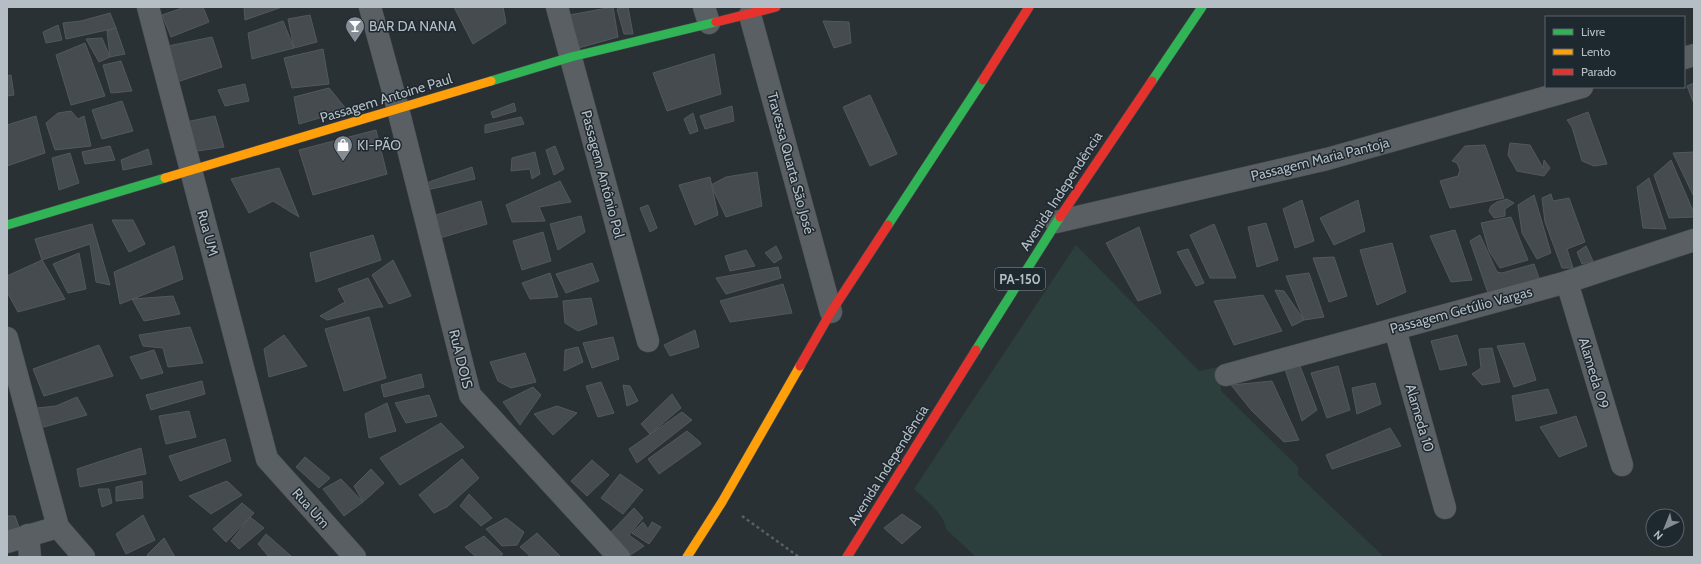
<svg xmlns="http://www.w3.org/2000/svg" width="1701" height="564" font-family="Cabin,sans-serif">
	<style>
		.green { fill: #2d3f3c }
		.building { fill: #454b4e; stroke: #52585d }
		.lines { fill: none; stroke-linecap: round; stroke-linejoin: round }
		.street-casing { stroke: #484d50; stroke-width: 23 }
		.fast-casing { stroke: #484d50; stroke-width: 10 }
		.slow-casing { stroke: #484d50; stroke-width: 10 }
		.jam-casing { stroke: #484d50; stroke-width: 10 }
		.path { stroke: #595f62; stroke-width: 2.5; stroke-dasharray: 3 3; stroke-linecap: butt }
		.street { stroke: #5a5f63; stroke-width: 22 }
		.fast { stroke: #30b455; stroke-width: 9 }
		.slow { stroke: #ff9f0a; stroke-width: 9 }
		.jam { stroke: #e5322d; stroke-width: 9 }
		.labels { text-anchor: middle; dominant-baseline: central; stroke-width: 3; stroke-linejoin: round; paint-order: stroke }
		.shield { fill: #1e282f; stroke: #889198; stroke-width: 1 }
		.shield-label { font-size: 13px; font-weight: bold; fill: #b5bec5 }
		.poi-label { font-size: 14px; fill: #b5bec5; stroke: #1e282f; text-anchor: start }
		.street-label { font-size: 14px; fill: #b5bec5; stroke: #1e282f }
	</style>
	<rect width="100%" height="100%" fill="#2a3135"/>
	<!-- green -->
	<path class="green" d="M1076,245L1199,371L1219,367L1221,391L1298,467V475L1384,557H976L946,529C945,515 924,498 914,489Z"/>
	<!-- building -->
	<g class="building">
		<path d="M185,7H203L209,22L171,37L162,15Z"/>
		<path d="M244,7H282L245,20Z"/>
		<path d="M454,7H503L506,23L473,44Z"/>
		<path d="M613,7L618,37L575,49L564,16Z"/>
		<path d="M628,7L633,34H624L617,9Z"/>
		<path d="M110,13L116,28L66,39L63,23L81,21Z"/>
		<path d="M310,15L317,42L294,48L288,19Z"/>
		<path d="M283,21L294,48L252,59L248,33Z"/>
		<path d="M823,21L849,22L851,43L834,48Z"/>
		<path d="M58,25L62,40L46,43L43,32Z"/>
		<path d="M116,28L125,54L110,57L107,31Z"/>
		<path d="M212,37L222,67L177,82L168,46Z"/>
		<path d="M102,38L110,57L99,62L86,39Z"/>
		<path d="M85,43L105,96L71,105L56,55Z"/>
		<path d="M323,49L329,84L292,88L284,58Z"/>
		<path d="M714,54L721,94L667,111L653,73Z"/>
		<path d="M121,61L132,91L111,93L103,65Z"/>
		<path d="M11,75L14,95L7,96V76Z"/>
		<path d="M1694,83V104L1687,86Z"/>
		<path d="M245,84L249,101L225,106L218,90Z"/>
		<path d="M329,88L347,110L299,124L294,97Z"/>
		<path d="M870,95L897,154L870,166L843,107Z"/>
		<path d="M122,101L133,131L102,139L92,110Z"/>
		<path d="M514,103L516,111L493,118L491,112Z"/>
		<path d="M732,106L734,121L705,129L700,116Z"/>
		<path d="M71,111L78,119L84,116L91,146L55,150L46,123L58,113Z"/>
		<path d="M1588,112L1607,164L1594,166L1582,161L1572,127L1567,120Z"/>
		<path d="M693,113L698,131L690,134L684,119Z"/>
		<path d="M36,116L45,153L7,166V125Z"/>
		<path d="M215,116L224,147L191,152L181,123Z"/>
		<path d="M521,117L524,124L485,133V125Z"/>
		<path d="M376,130L387,174L313,195L299,150Z"/>
		<path d="M1510,143L1530,145L1543,168L1544,160L1550,168L1544,176L1517,171L1508,155Z"/>
		<path d="M1485,145L1504,198L1450,208L1440,181L1458,176L1460,170L1457,163L1452,161L1465,146Z"/>
		<path d="M110,146L115,160L85,164L82,152Z"/>
		<path d="M555,146L564,169L554,175L546,150Z"/>
		<path d="M148,149L152,164L123,170L121,160Z"/>
		<path d="M535,152L540,174L532,179L530,169L511,171L512,158Z"/>
		<path d="M1694,152V197L1673,153Z"/>
		<path d="M70,153L79,183L59,190L52,158Z"/>
		<path d="M1671,160L1694,213V217L1669,218L1654,175Z"/>
		<path d="M472,167L475,179L427,190L429,182Z"/>
		<path d="M279,168L299,217L273,201L249,213L231,179Z"/>
		<path d="M757,172L762,206L726,217L711,185L726,177Z"/>
		<path d="M710,177L718,215L695,225L679,185Z"/>
		<path d="M1649,178L1666,229L1643,228L1637,187Z"/>
		<path d="M560,181L571,202L539,207L545,221L512,222L506,205Z"/>
		<path d="M1551,194L1553,201L1569,198L1585,242L1567,249L1573,268H1562L1545,222L1542,198Z"/>
		<path d="M1534,195L1551,253L1537,259L1522,233L1518,205Z"/>
		<path d="M1507,199L1514,203L1505,209V216L1494,218L1489,211L1491,206L1497,202Z"/>
		<path d="M1302,200L1314,241L1295,248L1283,209Z"/>
		<path d="M1358,200L1365,231L1334,245L1320,218Z"/>
		<path d="M481,201L487,224L440,238L436,215Z"/>
		<path d="M648,205L657,228L650,232L640,208Z"/>
		<path d="M581,216L585,232L558,250L550,224Z"/>
		<path d="M1511,217L1528,260L1500,268L1489,251L1481,223Z"/>
		<path d="M112,220H133L145,244L129,252Z"/>
		<path d="M1266,223L1278,260L1257,267L1248,227Z"/>
		<path d="M92,224L110,285L96,282L90,244L42,260L35,239Z"/>
		<path d="M1214,224L1236,278H1210L1190,235Z"/>
		<path d="M1139,227L1161,293L1138,301L1106,243Z"/>
		<path d="M1455,230L1472,280L1451,282L1430,236Z"/>
		<path d="M543,232L551,261L522,270L513,241Z"/>
		<path d="M373,235L381,260L316,282L310,253Z"/>
		<path d="M1480,235L1497,272L1502,273L1534,264L1539,278L1505,293H1488L1470,241Z"/>
		<path d="M1392,243L1406,292L1377,305L1360,250Z"/>
		<path d="M174,246L183,279L120,304L114,272Z"/>
		<path d="M776,246L782,258L774,263L765,253Z"/>
		<path d="M1586,246L1593,261L1582,264L1577,252Z"/>
		<path d="M1188,249L1204,283L1196,286L1177,252Z"/>
		<path d="M746,250L755,266L730,271L725,256Z"/>
		<path d="M79,253L86,289L68,293L53,264Z"/>
		<path d="M1334,257L1347,296L1329,302L1313,258Z"/>
		<path d="M42,260L65,299L18,312L7,292V276Z"/>
		<path d="M393,260L411,296L389,304L372,275Z"/>
		<path d="M592,263L599,281L566,293L556,274Z"/>
		<path d="M778,267L781,278L726,294L716,278Z"/>
		<path d="M550,273L558,297L530,299L522,283Z"/>
		<path d="M1309,273L1324,317L1304,320L1286,276Z"/>
		<path d="M368,278L383,307H379L327,320L320,316L345,302L338,289Z"/>
		<path d="M783,284L792,313L730,322L720,301Z"/>
		<path d="M1275,290L1284,291L1304,320L1292,326Z"/>
		<path d="M1263,295L1282,331L1234,345L1214,301Z"/>
		<path d="M173,296L180,314L144,321L132,299Z"/>
		<path d="M591,298L597,324L578,331L565,323L563,301Z"/>
		<path d="M369,317L386,378L344,391L325,329Z"/>
		<path d="M190,327L203,363L168,367L163,348L143,346L139,335Z"/>
		<path d="M695,330L699,347L670,356L664,345Z"/>
		<path d="M284,335L307,366L269,377L264,349Z"/>
		<path d="M1457,335L1467,365L1440,370L1431,341Z"/>
		<path d="M613,337L619,359L592,368L583,343Z"/>
		<path d="M1524,343L1536,380L1514,387L1497,346Z"/>
		<path d="M99,345L113,376L44,396L33,369Z"/>
		<path d="M578,347L583,362L564,371L565,350Z"/>
		<path d="M1492,348L1500,382L1482,385L1472,374L1481,368L1479,349Z"/>
		<path d="M154,350L163,373L141,379L130,357Z"/>
		<path d="M525,353L536,382L511,388L498,381L490,362Z"/>
		<path d="M1300,366L1317,410L1302,421L1285,369Z"/>
		<path d="M1338,366L1350,410L1327,418L1311,373Z"/>
		<path d="M421,374L424,387L384,397L381,385Z"/>
		<path d="M202,381L205,394L151,410L146,395Z"/>
		<path d="M1272,381L1299,440L1284,442L1252,411L1231,385Z"/>
		<path d="M601,382L614,413L598,417L586,386Z"/>
		<path d="M1375,383L1381,404L1357,414L1352,388Z"/>
		<path d="M623,385L630,386L638,401L627,406Z"/>
		<path d="M533,387L541,395L520,425L503,402Z"/>
		<path d="M1548,389L1557,413L1516,421L1512,396Z"/>
		<path d="M672,394L681,408L650,434L641,424Z"/>
		<path d="M429,395L437,416L406,423L395,403Z"/>
		<path d="M77,397L87,415L33,430L37,408L56,406Z"/>
		<path d="M387,403L396,431L369,438L365,414Z"/>
		<path d="M557,406L577,413L553,435L534,414Z"/>
		<path d="M189,411L196,437L166,444L159,416Z"/>
		<path d="M682,412L692,420L637,463L629,449Z"/>
		<path d="M1576,416L1587,446L1559,457L1540,427Z"/>
		<path d="M441,423L464,447L400,485L380,458Z"/>
		<path d="M1390,428L1401,446L1332,469L1326,455Z"/>
		<path d="M687,431L700,442L701,444L659,474L648,459Z"/>
		<path d="M225,439L231,461L180,481L169,456Z"/>
		<path d="M141,448L146,474L80,487L77,469Z"/>
		<path d="M305,457L330,478L319,488L296,467Z"/>
		<path d="M462,459L479,478L447,507L434,513L419,495Z"/>
		<path d="M592,460L609,475L587,496L571,481Z"/>
		<path d="M371,469L384,483L363,502L354,486Z"/>
		<path d="M620,474L643,490L623,514L601,498Z"/>
		<path d="M341,479L363,502L344,516L323,489Z"/>
		<path d="M142,481L143,498L116,501V487Z"/>
		<path d="M227,481L242,495L211,514L189,496Z"/>
		<path d="M98,489H109L112,503L102,507Z"/>
		<path d="M469,494L492,518L481,526L460,506Z"/>
		<path d="M242,503L254,513L226,542L213,529Z"/>
		<path d="M634,508L643,518L629,535L644,546L629,556L611,532Z"/>
		<path d="M902,514L921,527L902,544L884,528Z"/>
		<path d="M143,515L155,540L126,554L116,534Z"/>
		<path d="M7,516H15L20,530L7,535Z"/>
		<path d="M250,517L264,528L239,549L231,541Z"/>
		<path d="M506,518L524,532L517,545L502,546L486,529Z"/>
		<path d="M643,522L648,529L652,522L661,527L649,544L632,533Z"/>
		<path d="M537,533L560,556L559,557H531L520,547Z"/>
		<path d="M266,534L291,556L290,557H269L258,544Z"/>
		<path d="M484,536L503,554L499,557H476L465,547Z"/>
		<path d="M164,538L175,557H148L147,555Z"/>
	</g>
	<g class="lines">
		<defs>
			<g id="street">
				<path d="M148,7L267,459L355,557"/>
				<path d="M370,7L398,109L470,395L619,557"/>
				<path d="M557,7L648,341"/>
				<path d="M704,7L709,23"/>
				<path d="M750,15L831,312"/>
				<path d="M1684,58L1694,55"/>
				<path d="M1056,222L1327,159L1582,87"/>
				<path d="M1567,282L1622,465"/>
				<path d="M1395,329L1445,508"/>
				<path d="M7,338L58,527L84,557"/>
				<path d="M1226,375L1567,282L1694,240"/>
				<path d="M28,535L30,557"/>
				<path d="M7,542L58,527"/>
			</g>
			<g id="fast">
				<path d="M491,81L571,57L716,22"/>
				<path d="M1152,81L1202,7"/>
				<path d="M7,225L165,178"/>
				<path d="M888,225L983,80"/>
				<path d="M976,350L1060,217"/>
			</g>
			<g id="slow">
				<path d="M165,178L491,81"/>
				<path d="M687,557L722,502L800,366"/>
			</g>
			<g id="jam">
				<path d="M716,22L776,7"/>
				<path d="M983,80L1029,7"/>
				<path d="M1060,217L1152,81"/>
				<path d="M800,366L831,312L888,225"/>
				<path d="M847,557L976,350"/>
			</g>
		</defs>
		<!-- street casing -->
		<use href="#street" class="street-casing"/>
		<!-- fast casing -->
		<use href="#fast" class="fast-casing"/>
		<!-- slow casing -->
		<use href="#slow" class="slow-casing"/>
		<!-- jam casing -->
		<use href="#jam" class="jam-casing"/>
		<!-- path -->
		<path class="path" d="M742,516L799,557"/>
		<!-- street -->
		<use href="#street" class="street"/>
		<!-- fast -->
		<use href="#fast" class="fast"/>
		<!-- slow -->
		<use href="#slow" class="slow"/>
		<!-- jam -->
		<use href="#jam" class="jam"/>
	</g>
	<!-- icons -->
	<defs>
		<symbol id="bar-pin" viewBox="-11 -11 22 30"><path d="M0 17L-7.5 6A9.5 9.5 0 1 1 7.5 6Z" fill="#848d93" stroke="#1e282f"/><path d="M-6-5H6L.8 .8V4.5H3.5V6h-7V4.5H-.8V.8Z" fill="#fff"/></symbol>
		<symbol id="shop-pin" viewBox="-11 -11 22 30"><path d="M0 17L-7.5 6A9.5 9.5 0 1 1 7.5 6Z" fill="#848d93" stroke="#1e282f"/><path d="M-5-2.5h2.3a2.7 3.5 0 0 1 5.4 0H5L5.5 6h-11ZM-1.5-2.5h3a1.5 2.3 0 0 0-3 0Z" fill="#fff"/></symbol>
	</defs>
	<g fill-rule="evenodd">
		<use href="#bar-pin" x="344" y="15" width="22" height="30"/>
		<use href="#shop-pin" x="332" y="134" width="22" height="30"/>
	</g>
	<g class="labels">
		<!-- shield labels -->
		<rect class="shield" x="995" y="268" width="50" height="22" rx="3"/>
		<g class="shield-label">
			<text x="1020" y="279">PA-150</text>
		</g>
		<!-- poi labels -->
		<g class="poi-label">
			<text x="369" y="26">BAR DA NANA</text>
			<text x="357" y="145">KI-PÃO</text>
		</g>
		<!-- street labels -->
		<g class="street-label">
			<text transform="translate(386 98) rotate(-17)">Passagem Antoine Paul</text>
			<text transform="translate(1320 159) rotate(-14)">Passagem Maria Pantoja</text>
			<text transform="translate(791 163) rotate(75)">Travessa Quarta São José</text>
			<text transform="translate(603 174) rotate(75)">Passagem Antônio Pol</text>
			<text transform="translate(1061 191) rotate(-57)">Avenida Independência</text>
			<text transform="translate(208 233) rotate(75)">Rua UM</text>
			<text transform="translate(1461 310) rotate(-15)">Passagem Getúlio Vargas</text>
			<text transform="translate(461 359) rotate(76)">RuA DOIS</text>
			<text transform="translate(1594 373) rotate(73)">Alameda 09</text>
			<text transform="translate(1420 418) rotate(74)">Alameda 10</text>
			<text transform="translate(888 465) rotate(-58)">Avenida Independência</text>
			<text transform="translate(311 508) rotate(48)">Rua Um</text>
		</g>
	</g>
	<!-- border -->
	<rect width="1701" height="564" fill="none" stroke="#b5bec5" stroke-width="16"/>
	<!-- legend -->
	<rect x="1545" y="16" width="140" height="72" fill="#1e282f" stroke="#5a646b"/>
	<rect x="1553" y="29" width="20" height="6" fill="#30b455" stroke="#5a646b"/>
	<text x="1581" y="36" font-size="12" fill="#b5bec5">Livre</text>
	<rect x="1553" y="49" width="20" height="6" fill="#ff9f0a" stroke="#5a646b"/>
	<text x="1581" y="56" font-size="12" fill="#b5bec5">Lento</text>
	<rect x="1553" y="69" width="20" height="6" fill="#e5322d" stroke="#5a646b"/>
	<text x="1581" y="76" font-size="12" fill="#b5bec5">Parado</text>
	<!-- north arrow -->
	<g transform="translate(1665 528) rotate(223)"><circle r="19" fill="#1e282f" stroke="#5a646b"/>
	<path d="M0-3L7 15L0 10L-7 15Z" fill="#848d93"/>
	<text y="-6" font-size="11" font-weight="bold" text-anchor="middle" fill="#b5bec5">N</text>
	</g>
</svg>
